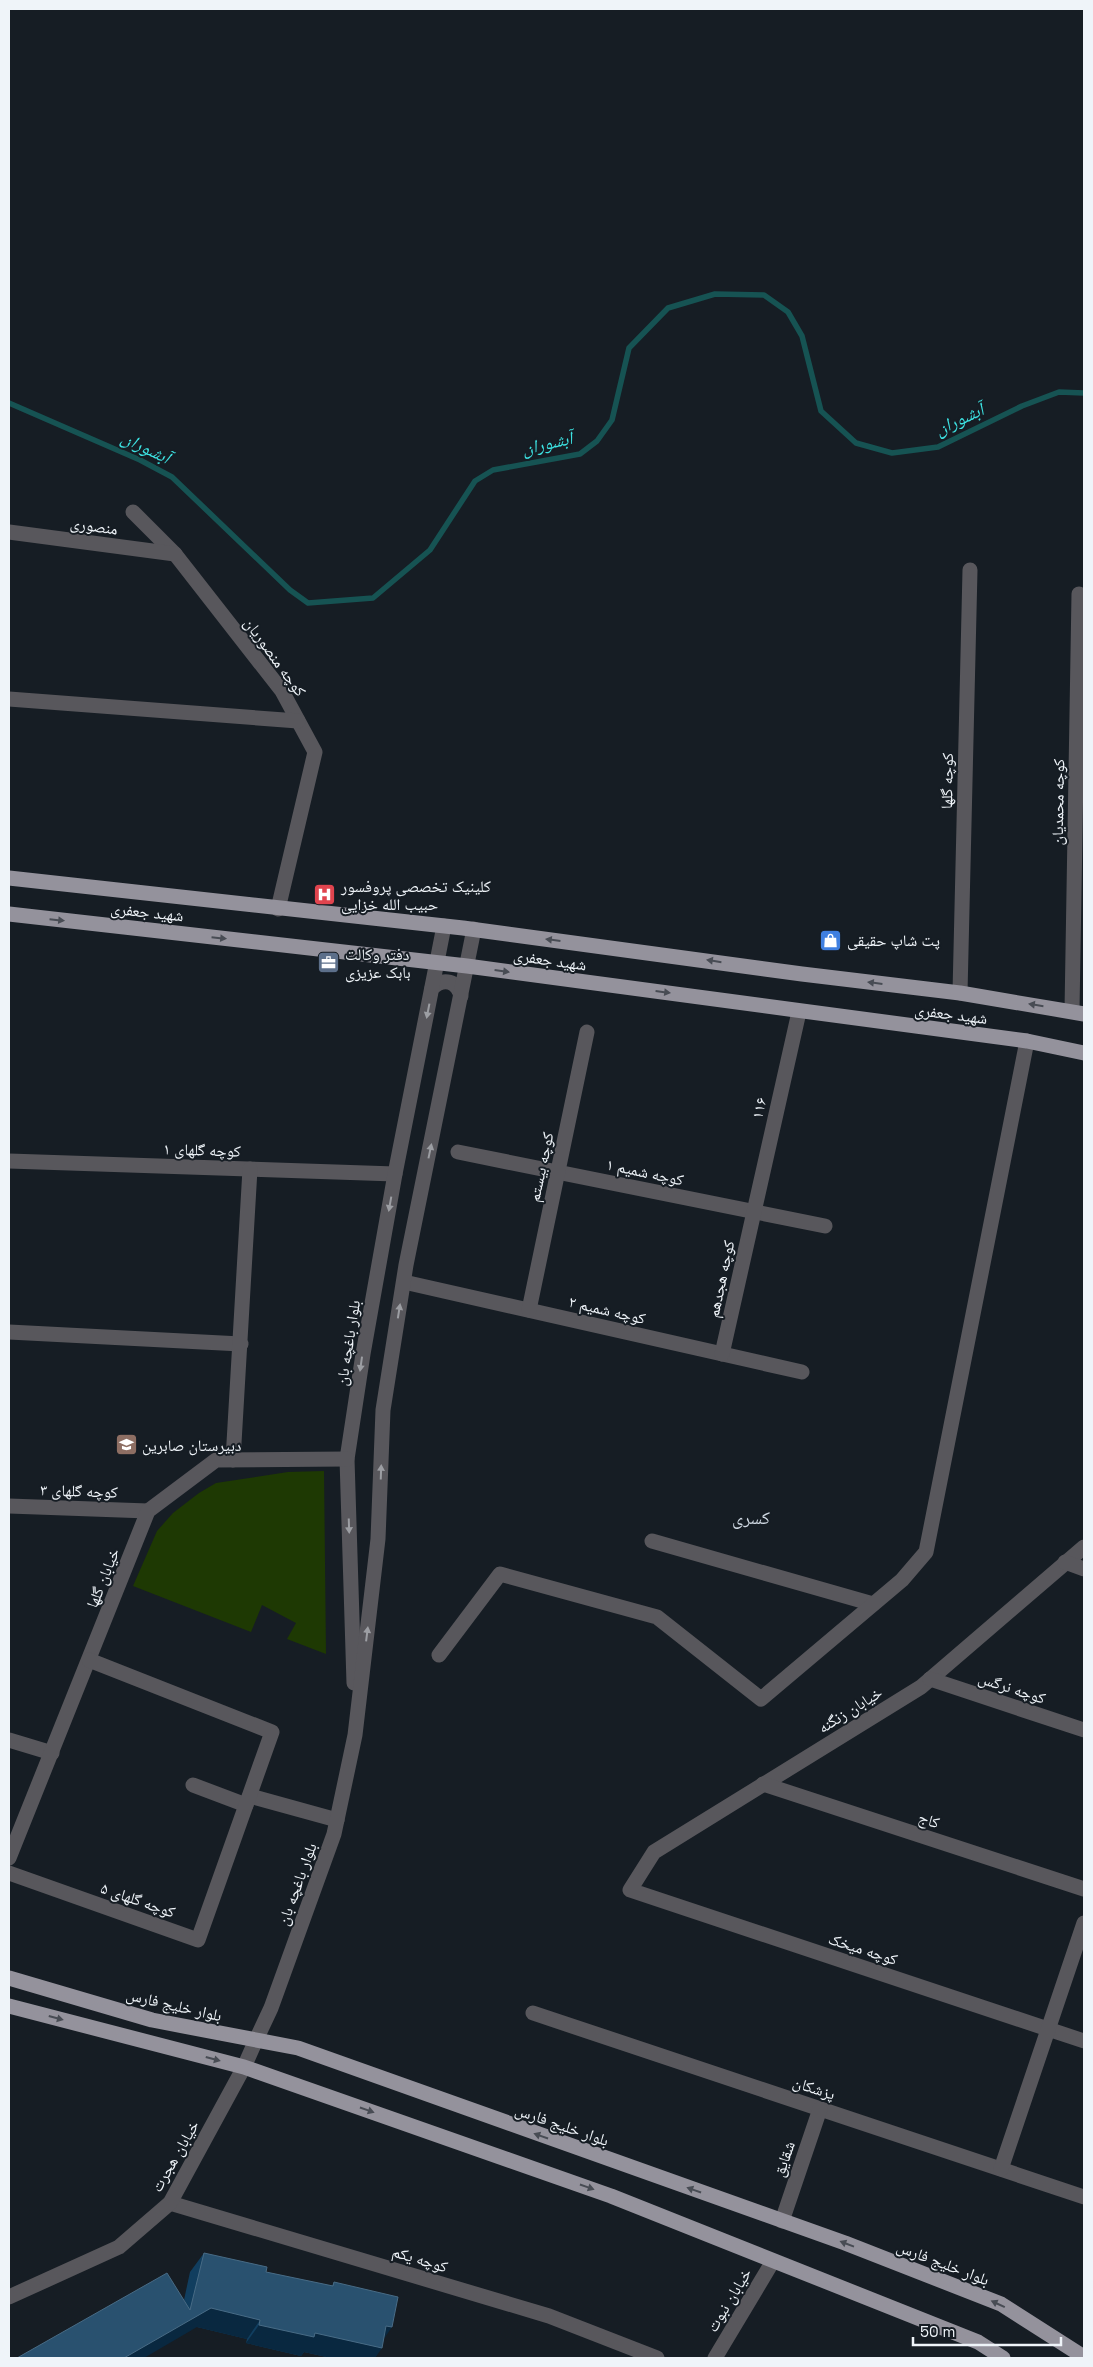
<svg xmlns="http://www.w3.org/2000/svg" width="1093" height="2367" font-family="'Space Grotesk','Noto Naskh Arabic',sans-serif">
	<style>
		.green { fill: #1e3903 }
		.lines { fill: none; stroke-linecap: round; stroke-linejoin: round }
		.stream { stroke: #165353; stroke-width: 5.5 }
		.minor { stroke: #58575c; stroke-width: 15 }
		.major { stroke: #94929c; stroke-width: 15 }
		.wall { fill: #113e5f }
		.shaded-wall { fill: #092840 }
		.building { fill: #29516f; stroke: #486b85 }
		.oneway { fill: #484c54 }
		.oneway2 { fill: #9c9ea3 }
		.labels { text-anchor: middle; dominant-baseline: central; stroke-width: 4; stroke-linejoin: round; paint-order: stroke }
		.street-label { font-size: 16px; fill: #eff4f9; stroke: #161d24 }
		.poi-label { font-size: 16px; fill: #eff4f9; stroke: #161d24; text-anchor: start }
		.water-label { font-size: 18px; font-style: italic; fill: #3de3e3; stroke: #161d24 }
		.neighbourhood-label { font-size: 18px; fill: #d0d9e3; stroke: #161d24 }
	</style>
	<rect width="100%" height="100%" fill="#161d24"/>
	<!-- green -->
	<path class="green" d="M324,1471L326,1654L287,1639L296,1623L262,1605L251,1632L133,1586L157,1531L173,1513L199,1493L216,1483L288,1472Z"/>
	<g class="lines">
		<!-- stream -->
		<path class="stream" d="M9,403L140,460L172,477L290,590L308,603L373,598L430,550L475,481L493,470L580,454L597,441L612,420L629,348L668,308L715,294L764,295L788,312L802,336L821,411L856,443L892,453L938,447L1022,406L1059,392L1084,393"/>
		<!-- minor -->
		<g class="minor">
			<path d="M133,512L175,554L282,691L315,752L278,909"/>
			<path d="M9,532L175,554"/>
			<path d="M9,699L298,721"/>
			<path d="M432,988C444,977 457,981 461,996"/>
			<path d="M960,993L970,570"/>
			<path d="M1072,1011L1079,594"/>
			<path d="M458,1152L825,1226"/>
			<path d="M9,1161L395,1174"/>
			<path d="M404,1282L802,1372"/>
			<path d="M529,1310L587,1032"/>
			<path d="M9,1332L241,1344"/>
			<path d="M722,1354L799,1012"/>
			<path d="M233,1460L250,1169"/>
			<path d="M9,1506L148,1511"/>
			<path d="M652,1541L873,1604"/>
			<path d="M1084,1547L921,1687L654,1852L630,1890L1084,2041"/>
			<path d="M1065,1562L1084,1569"/>
			<path d="M439,1655L500,1574L657,1617L761,1699L902,1580L926,1552L1027,1041"/>
			<path d="M930,1679L1084,1730"/>
			<path d="M354,1683L347,1459L363,1354L395,1174L444,926"/>
			<path d="M9,1740L52,1753"/>
			<path d="M763,1784L1084,1889"/>
			<path d="M193,1785L246,1805"/>
			<path d="M250,1796L337,1820"/>
			<path d="M9,1858L148,1511L216,1460L347,1459"/>
			<path d="M9,1873L198,1940L272,1732L89,1660"/>
			<path d="M533,2013L1084,2197"/>
			<path d="M1001,2169L1084,1923"/>
			<path d="M170,2203L549,2316L657,2358"/>
			<path d="M782,2221L820,2109"/>
			<path d="M9,2297L119,2247L170,2203L244,2067L256,2040L271,2008L334,1834L355,1735L378,1539L383,1410L406,1265L474,929"/>
			<path d="M715,2358L773,2261"/>
		</g>
		<!-- major -->
		<g class="major">
			<path d="M9,878L463,928L802,974L960,993L1084,1014"/>
			<path d="M9,914L467,966L1027,1041L1084,1053"/>
			<path d="M9,1978L152,2020L298,2048L845,2243L1001,2304L1084,2357"/>
			<path d="M9,2006L244,2067L611,2196L978,2342L1003,2358"/>
		</g>
	</g>
	<!-- wall -->
	<path class="wall" d="M204,2253L266,2272L332,2286L334,2282L384,2339L375,2358H331L304,2352L301,2356L246,2343L247,2339L197,2327L184,2300L190,2272Z"/>
	<!-- shaded-wall -->
	<g class="shaded-wall">
		<path d="M211,2308L260,2320L247,2339L197,2327L144,2358H124Z"/>
		<path d="M259,2325L315,2333L382,2348L375,2358H331L304,2352L301,2356L246,2343Z"/>
		<path d="M386,2326L392,2327L379,2346Z"/>
	</g>
	<!-- building -->
	<path class="building" d="M204,2253L267,2267L266,2272L333,2286L334,2282L398,2297L392,2327L386,2326L382,2348L315,2333L314,2337L259,2325L260,2320L211,2308L124,2358H17L167,2273L190,2310Z"/>
	<!-- one-way arrows -->
	<defs><path id="oneway-solid" d="M-6-.8H1V-3.2L6.5 0L1 3.2V.8H-6Z" transform="scale(1.25)"/></defs>
	<g class="oneway">
		<use href="#oneway-solid" transform="translate(57 920) rotate(6)"/>
		<use href="#oneway-solid" transform="translate(219 938) rotate(6)"/>
		<use href="#oneway-solid" transform="translate(553 940) rotate(-173)"/>
		<use href="#oneway-solid" transform="translate(714 961) rotate(-171)"/>
		<use href="#oneway-solid" transform="translate(502 971) rotate(8)"/>
		<use href="#oneway-solid" transform="translate(875 983) rotate(-173)"/>
		<use href="#oneway-solid" transform="translate(663 992) rotate(7)"/>
		<use href="#oneway-solid" transform="translate(1036 1005) rotate(-171)"/>
		<use href="#oneway-solid" transform="translate(56 2018) rotate(15)"/>
		<use href="#oneway-solid" transform="translate(213 2059) rotate(15)"/>
		<use href="#oneway-solid" transform="translate(367 2110) rotate(19)"/>
		<use href="#oneway-solid" transform="translate(541 2136) rotate(-161)"/>
		<use href="#oneway-solid" transform="translate(587 2187) rotate(19)"/>
		<use href="#oneway-solid" transform="translate(694 2190) rotate(-161)"/>
		<use href="#oneway-solid" transform="translate(847 2244) rotate(-159)"/>
		<use href="#oneway-solid" transform="translate(998 2304) rotate(-155)"/>
	</g>
	<g class="oneway2">
		<use href="#oneway-solid" transform="translate(428 1011) rotate(101)"/>
		<use href="#oneway-solid" transform="translate(430 1151) rotate(-78)"/>
		<use href="#oneway-solid" transform="translate(390 1204) rotate(100)"/>
		<use href="#oneway-solid" transform="translate(399 1311) rotate(-81)"/>
		<use href="#oneway-solid" transform="translate(361 1364) rotate(98)"/>
		<use href="#oneway-solid" transform="translate(381 1472) rotate(-88)"/>
		<use href="#oneway-solid" transform="translate(349 1526) rotate(88)"/>
		<use href="#oneway-solid" transform="translate(367 1634) rotate(-83)"/>
	</g>
	<!-- icons -->
	<defs>
		<symbol id="hospital-square" viewBox="-11 -11 22 22"><rect x="-9" y="-9" width="18" height="18" rx="4" fill="#e0444e" stroke="#161d24"/><path d="M-5-5h3v3.5h4V-5h3V5h-3V1.5h-4V5h-3Z" fill="#fff"/></symbol>
		<symbol id="shop-square" viewBox="-11 -11 22 22"><rect x="-9" y="-9" width="18" height="18" rx="4" fill="#3f7fe0" stroke="#161d24"/><path d="M-5-2.5h2.3a2.7 3.5 0 0 1 5.4 0H5L5.5 6h-11ZM-1.5-2.5h3a1.5 2.3 0 0 0-3 0Z" fill="#fff"/></symbol>
		<symbol id="office-square" viewBox="-11 -11 22 22"><rect x="-9" y="-9" width="18" height="18" rx="4" fill="#5c6f8a" stroke="#161d24"/><path d="M-6-3h4V-5.5h4V-3h4V5H-6ZM-1-4.5V-3h2v-1.5ZM-6 0V1H6V0Z" fill="#fff"/></symbol>
		<symbol id="school-square" viewBox="-11 -11 22 22"><rect x="-9" y="-9" width="18" height="18" rx="4" fill="#8d6e63" stroke="#161d24"/><path d="M0-5L7-2L0 1L-7-2ZM-4 1L0 2.5L4 1V4Q0 6-4 4Z" fill="#fff"/></symbol>
	</defs>
	<g fill-rule="evenodd">
		<use href="#hospital-square" x="312" y="882" width="25" height="25"/>
		<use href="#shop-square" x="818" y="928" width="25" height="25"/>
		<use href="#office-square" x="316" y="950" width="25" height="25"/>
		<use href="#school-square" x="114" y="1432" width="25" height="25"/>
	</g>
	<g class="labels">
		<!-- street labels -->
		<g class="street-label">
			<text transform="translate(94 526) rotate(8)">منصوری</text>
			<text transform="translate(275 657) rotate(54)">کوچه منصوریان</text>
			<text transform="translate(947 781) rotate(-89)">کوچه گلها</text>
			<text transform="translate(1058 802) rotate(-89)">کوچه محمدیان</text>
			<text transform="translate(147 912) rotate(6)">شهید جعفری</text>
			<text transform="translate(550 960) rotate(8)">شهید جعفری</text>
			<text transform="translate(951 1014) rotate(7)">شهید جعفری</text>
			<text transform="translate(759 1108) rotate(-77)">۱۱۶</text>
			<text transform="translate(202 1150) rotate(2)">کوچه گلهای ۱</text>
			<text transform="translate(541 1167) rotate(-78)">کوچه بیستم</text>
			<text transform="translate(645 1172) rotate(12)">کوچه شمیم ۱</text>
			<text transform="translate(721 1279) rotate(-78)">کوچه هجدهم</text>
			<text transform="translate(607 1310) rotate(13)">کوچه شمیم ۲</text>
			<text transform="translate(348 1343) rotate(-81)">بلوار باغچه بان</text>
			<text transform="translate(79 1491) rotate(2)">کوچه گلهای ۳</text>
			<text transform="translate(103 1578) rotate(-68)">خیابان گلها</text>
			<text transform="translate(1012 1688) rotate(18)">کوچه نرگس</text>
			<text transform="translate(850 1710) rotate(-32)">خیابان زنگنه</text>
			<text transform="translate(929 1820) rotate(18)">کاج</text>
			<text transform="translate(297 1884) rotate(-70)">بلوار باغچه بان</text>
			<text transform="translate(138 1900) rotate(19)">کوچه گلهای ۵</text>
			<text transform="translate(863 1949) rotate(18)">کوچه میخک</text>
			<text transform="translate(174 2005) rotate(13)">بلوار خلیج فارس</text>
			<text transform="translate(814 2088) rotate(18)">پزشکان</text>
			<text transform="translate(562 2125) rotate(19)">بلوار خلیج فارس</text>
			<text transform="translate(175 2156) rotate(-60)">خیابان هجرت</text>
			<text transform="translate(784 2159) rotate(-71)">شقایق</text>
			<text transform="translate(420 2259) rotate(17)">کوچه یکم</text>
			<text transform="translate(943 2263) rotate(21)">بلوار خلیج فارس</text>
			<text transform="translate(729 2300) rotate(-59)">خیابان نبوت</text>
		</g>
		<!-- poi labels -->
		<g class="poi-label">
			<text x="341" y="886">کلینیک تخصصی پروفسور<tspan x="341" dy="18">حبیب الله خزایی</tspan></text>
			<text x="847" y="940">پت شاپ حقیقی</text>
			<text x="345" y="954">دفتر وکالت<tspan x="345" dy="18">بابک عزیزی</tspan></text>
			<text x="142" y="1445">دبیرستان صابرین</text>
		</g>
		<!-- water labels -->
		<g class="water-label">
			<text transform="translate(959 419) rotate(-25)">آبشوران</text>
			<text transform="translate(547 443) rotate(-13)">آبشوران</text>
			<text transform="translate(146 447) rotate(26)">آبشوران</text>
		</g>
		<!-- neighbourhood labels -->
		<g class="neighbourhood-label">
			<text x="751" y="1517">کسری</text>
		</g>
	</g>
	<!-- border -->
	<rect width="1093" height="2367" fill="none" stroke="#eff4f9" stroke-width="20"/>
	<!-- scale -->
	<path d="M913 2337v8h148v-8" fill="none" stroke="#eff4f9" stroke-width="2.5"/>
	<text x="920" y="2337" font-size="15" fill="#eff4f9" stroke="#161d24" stroke-width="4" paint-order="stroke">50 m</text>
</svg>
